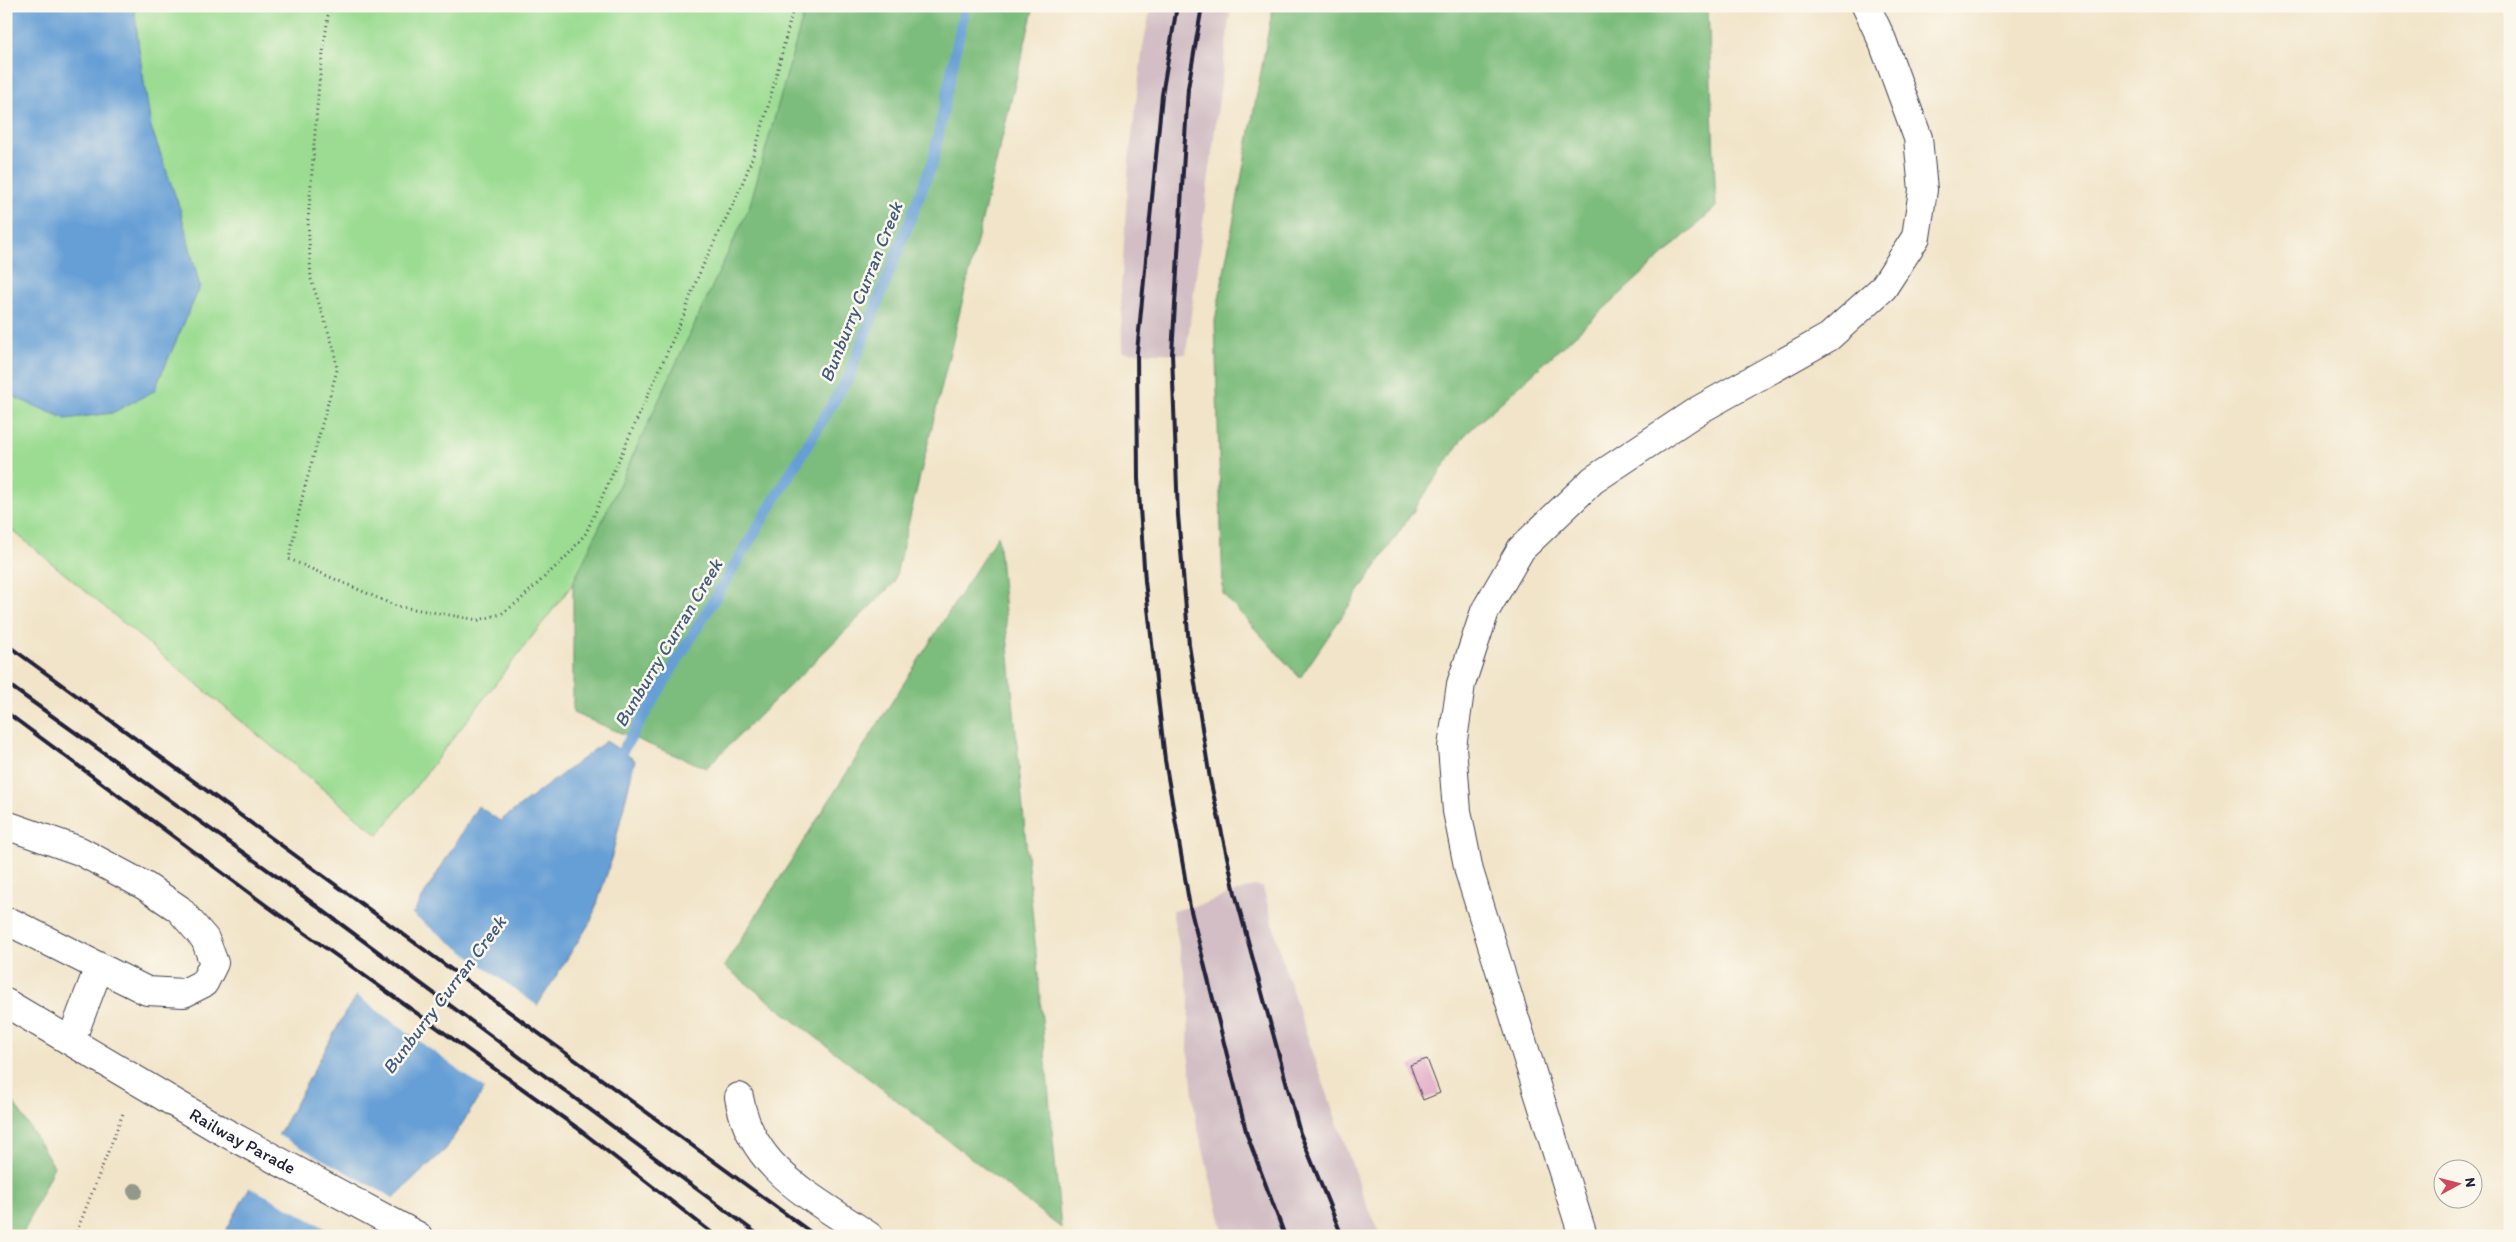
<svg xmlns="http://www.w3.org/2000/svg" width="2516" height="1242" font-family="Itim,sans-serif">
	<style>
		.industrial { fill: #d2bec4 }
		.green { fill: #9bdc92; stroke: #5e7f66 }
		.forest { fill: #7cbc7c; stroke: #4f6f5c }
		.water { fill: #669fd5; stroke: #446088 }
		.pier { fill: #f1e4c8 }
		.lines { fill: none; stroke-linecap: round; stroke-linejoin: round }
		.stream { stroke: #669fd5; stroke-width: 11 }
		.building { fill: #e1a7c5 }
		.minor-casing { stroke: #413f50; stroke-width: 30 }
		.path { stroke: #413f50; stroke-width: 3; stroke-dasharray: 1 4; stroke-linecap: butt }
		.minor { stroke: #fff; stroke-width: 28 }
		.rail { stroke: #22223b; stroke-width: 4 }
		.tree { fill: #939889 }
		.labels { text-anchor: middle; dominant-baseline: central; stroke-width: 5; stroke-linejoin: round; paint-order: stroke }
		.street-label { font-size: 18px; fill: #22223b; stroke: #fbf7ec }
		.water-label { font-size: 19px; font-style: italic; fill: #415a80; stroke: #fbf7ec }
	</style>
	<rect width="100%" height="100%" fill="#fbf7ec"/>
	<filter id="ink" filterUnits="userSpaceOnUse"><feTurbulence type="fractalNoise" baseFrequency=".02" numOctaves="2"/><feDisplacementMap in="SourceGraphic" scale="10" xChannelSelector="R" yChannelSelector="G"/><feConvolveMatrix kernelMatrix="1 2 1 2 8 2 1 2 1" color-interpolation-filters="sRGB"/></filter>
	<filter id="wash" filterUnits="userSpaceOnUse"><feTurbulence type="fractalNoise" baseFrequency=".0096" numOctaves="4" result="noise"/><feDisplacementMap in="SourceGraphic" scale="20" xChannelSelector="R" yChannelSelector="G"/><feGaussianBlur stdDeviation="1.12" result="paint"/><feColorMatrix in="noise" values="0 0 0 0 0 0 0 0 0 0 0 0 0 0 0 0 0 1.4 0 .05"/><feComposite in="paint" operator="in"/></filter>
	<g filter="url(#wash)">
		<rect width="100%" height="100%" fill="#f1e4c8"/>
		<!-- industrial -->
		<g class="industrial">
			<path d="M1151,6H1231L1186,354L1122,352L1121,291L1129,160L1143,46Z"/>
			<path d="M1253,886L1263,887L1283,963L1314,1056L1364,1199L1382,1236H1226L1222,1227L1196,1121L1188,1050L1189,996L1172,911L1203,904Z"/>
		</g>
		<!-- green -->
		<path class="green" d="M6,6H844L617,527L378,835L6,525Z"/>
		<!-- forest -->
		<g class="forest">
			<path d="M806,6H1034L894,583L706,768L573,713V583L749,208Z"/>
			<path d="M1273,6L1708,7L1716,207L1465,435L1300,678L1223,594L1215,321Z"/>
			<path d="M998,535L1061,1228L724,966Z"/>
			<path d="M6,1090L54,1166L22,1236H6Z"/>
		</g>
		<!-- water -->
		<g class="water">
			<path d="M6,6H134L139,49L151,127L180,209L200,287L154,391L112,413L66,419L18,399L6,390Z"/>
			<path d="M606,741L635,760L609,868L591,921L446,1149L352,1236H223L345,1013L407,923L478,806L500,821Z"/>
		</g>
		<!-- pier -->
		<g class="pier">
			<path d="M410,913L539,1007L486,1090L355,994Z"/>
			<path d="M276,1134L395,1199L355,1236H340L248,1186Z"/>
		</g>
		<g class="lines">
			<!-- stream -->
			<path class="stream" d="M614,765L848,378L933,161L965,6"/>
		</g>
		<g id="blocks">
			<!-- building -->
			<path class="building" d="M1427,1059L1440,1093L1423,1100L1410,1065Z"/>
		</g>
	</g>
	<g filter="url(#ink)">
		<use href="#blocks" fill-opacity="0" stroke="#413f50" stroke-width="1"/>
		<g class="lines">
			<defs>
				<g id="minor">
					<path d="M6,825L80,851L145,886L179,909L205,939L214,963L204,983L184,993L147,991L12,923"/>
					<path id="s1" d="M6,1003L217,1128L418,1236"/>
					<path d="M71,1041L99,967"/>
					<path d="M739,1097C751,1170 814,1198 869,1236"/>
					<path d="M1583,1236L1469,871L1457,811L1452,747L1461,684L1485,611L1521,549L1593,480L1697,411L1829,337L1883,288L1916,237L1923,190L1918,138L1882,40L1866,6"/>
				</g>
			</defs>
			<!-- minor casing -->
			<use href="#minor" class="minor-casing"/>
			<!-- path -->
			<g class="path">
				<path d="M332,6L328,16L319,83L308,221L311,279L334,349L337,370L303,494L289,559L396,606L479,620L501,614L518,602L568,555L586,533L686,310C701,259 732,214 750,164C768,114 780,58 794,6"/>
				<path d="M75,1236L124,1111"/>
			</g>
			<!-- minor -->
			<use href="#minor" class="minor"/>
			<!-- rail -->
			<g class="rail">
				<path d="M1177,6L1162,95L1137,352L1138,479L1145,581L1165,760L1190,907L1247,1135L1285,1236"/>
				<path d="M1202,6L1188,88L1172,354L1178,515L1189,645L1210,779L1235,893L1300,1133L1342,1236"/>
				<path d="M6,644L816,1236"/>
				<path d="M6,683L279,878L760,1236"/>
				<path d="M6,712L267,906L576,1127L716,1236"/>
			</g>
		</g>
		<!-- trees -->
		<circle class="tree" cx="135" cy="1191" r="8"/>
	</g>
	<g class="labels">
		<!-- street labels -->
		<g class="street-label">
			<text stroke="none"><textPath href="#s1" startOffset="274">Railway Parade</textPath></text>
		</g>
		<!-- water labels -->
		<g class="water-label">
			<text transform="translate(861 292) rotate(-68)">Bunburry Curran Creek</text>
			<text transform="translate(668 643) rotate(-59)">Bunburry Curran Creek</text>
			<text transform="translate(444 995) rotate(-53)">Bunburry Curran Creek</text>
		</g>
	</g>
	<!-- margin -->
	<rect width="2516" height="1242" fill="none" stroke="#fbf7ec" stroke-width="25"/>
	<!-- north arrow -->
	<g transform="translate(2458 1184) rotate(83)"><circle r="24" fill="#fbf7ec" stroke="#a4a2a5"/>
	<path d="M0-4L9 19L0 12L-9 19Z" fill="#d1495b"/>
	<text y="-8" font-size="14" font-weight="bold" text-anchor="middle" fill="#22223b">N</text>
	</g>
</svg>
